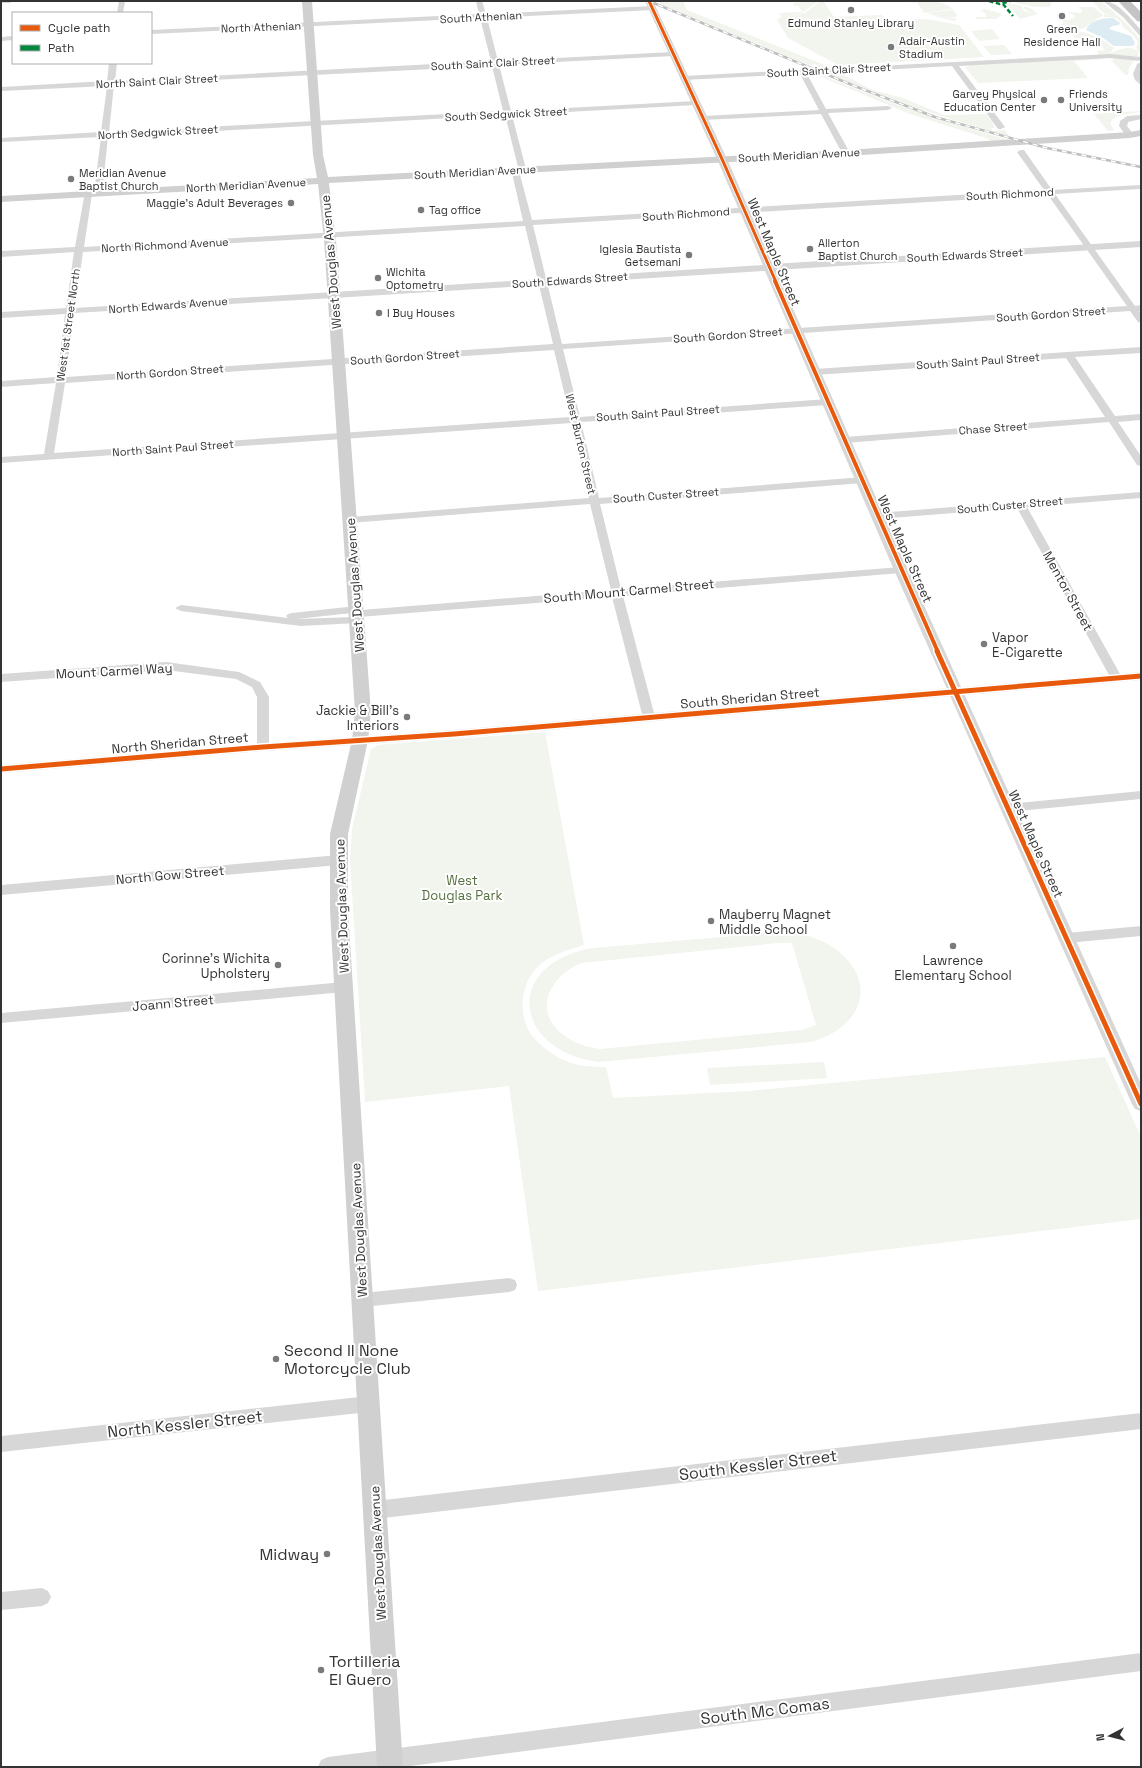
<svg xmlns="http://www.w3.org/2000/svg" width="1142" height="1768" font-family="'Space Grotesk',sans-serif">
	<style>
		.green { fill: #f1f5ed; fill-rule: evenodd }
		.water { fill: #ddebf3 }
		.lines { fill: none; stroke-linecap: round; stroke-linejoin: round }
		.minor { fill: #d7d7d7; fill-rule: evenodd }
		.tertiary { fill: #d7d7d7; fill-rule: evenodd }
		.secondary { fill: #d0d0d0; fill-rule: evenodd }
		.motorway { fill: #c4c4c4; fill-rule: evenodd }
		.rail-casing { stroke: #bebebe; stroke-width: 2.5 }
		.rail { stroke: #fff; stroke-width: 1.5; stroke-dasharray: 5; stroke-linecap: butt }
		.quiet { stroke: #00873e; stroke-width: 2.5; stroke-dasharray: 4.5 2.5; stroke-linecap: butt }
		.cycleway-far2-casing { stroke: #fff; stroke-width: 4.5 }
		.cycleway-far1-casing { stroke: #fff; stroke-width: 6 }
		.cycleway-casing { stroke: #fff; stroke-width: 8 }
		.cycleway-far2 { stroke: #e8590c; stroke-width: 3 }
		.cycleway-far1 { stroke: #e8590c; stroke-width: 4 }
		.cycleway { stroke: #e8590c; stroke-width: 5 }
		.poi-dot { fill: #7a7a7a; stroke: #fff; stroke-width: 1.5 }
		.labels { text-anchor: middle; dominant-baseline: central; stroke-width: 4; stroke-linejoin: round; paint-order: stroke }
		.far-street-label { font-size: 11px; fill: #333; stroke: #fff }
		.far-poi-label { font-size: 11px; fill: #333; stroke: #fff; text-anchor: start }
		.street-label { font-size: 13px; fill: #333; stroke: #fff }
		.poi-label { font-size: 13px; fill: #333; stroke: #fff; text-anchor: start }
		.park-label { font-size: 13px; fill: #56703f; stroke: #fff }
		.near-poi-label { font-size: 16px; fill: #333; stroke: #fff; text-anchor: start }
		.near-street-label { font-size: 16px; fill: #333; stroke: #fff }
	</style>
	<rect width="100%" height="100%" fill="#fff"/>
	<!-- green -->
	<g class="green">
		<path d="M659,1H683L687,10L832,68L819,69L815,67L817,66L816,64L809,65L660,4Z"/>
		<path d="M818,1L802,13L783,17L805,13L820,1H823L834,17L881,15L887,19H926L959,25L984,57L838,65L788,38L777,20H779L778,18L782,17L779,13L803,12L798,6H794L793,3Z"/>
		<path d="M911,1C925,1 944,0 953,9L924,13L917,2L912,3Z"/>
		<path d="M1010,1H1052L1050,7C1043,7 1033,8 1026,5L1033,3L1024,5Z"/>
		<path d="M1093,1H1101L1126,23L1139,38L1141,41V56H1140V53L1136,48L1138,42L1134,36L1122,26V23C1116,16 1111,17 1104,17V14L1109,16L1100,10Z"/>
		<path d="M1006,3L1023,6L1022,8L1024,11L1033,14L1024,9V6L1030,8L1038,14L1020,19Z"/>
		<path d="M1078,7H1093L1103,15L1084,28L1074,31C1090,32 1102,38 1114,48L1110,53C1121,50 1126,44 1138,51V56L1099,55L1097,51L1105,50L1094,38H1075L1070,31H1071L1057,29L1050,25L1057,26L1064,23L1062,22L1063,21L1058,20L1060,18C1066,20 1070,21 1075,17L1073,16L1075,15L1068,13L1070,12L1080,13L1083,11Z"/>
		<path d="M985,9L999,13L1002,15L996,19H976L975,17H986L985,15H987L981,10Z"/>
		<path d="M953,10L957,14L956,17H943L956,18L955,21L925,14L942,17L927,13Z"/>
		<path d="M992,29L1000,39L979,41L971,31Z"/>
		<path d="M1004,45L1012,54L991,55L983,46Z"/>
		<path d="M1101,58L1104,59L1074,61L1088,78L978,83L965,67L972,66L964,65Z"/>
		<path d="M1110,58L1135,59L1129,68L1128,75H1125L1111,60L1116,59Z"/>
		<path d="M838,72L872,90L903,98L944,115L986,114L994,125V128H991L993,131L1005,130L1010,137L912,107L825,73Z"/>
		<path d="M812,73H817C880,100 943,122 1009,140L991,141L986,138L910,114Z"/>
		<path d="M1141,111C1132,116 1117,111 1110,123L1114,130L1108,131L1094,114Z"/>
		<path d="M545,732L584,945C569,950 555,953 542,963C521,979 517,1011 530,1033C537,1043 550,1053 561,1059C575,1066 591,1067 606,1067L613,1098L749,1091L1105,1057L1141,1137V1219L538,1291L509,1086L365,1102L350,860L352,829L371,749L378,745Z"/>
		<path d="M781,932C800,933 818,937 834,948C881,981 861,1029 811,1042L599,1062C512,1051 503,963 593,948ZM778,943H792L816,1025L802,1030L600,1049C589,1047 578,1045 568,1038C531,1015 547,978 581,963Z"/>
		<path d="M824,1062L827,1078L710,1085L707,1068Z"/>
	</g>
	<!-- water -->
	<path class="water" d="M1113,18L1120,23L1119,25L1112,26L1109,29L1131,36L1135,43L1133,46H1114L1103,38L1086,30C1090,20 1103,18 1113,18Z"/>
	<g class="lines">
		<!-- minor -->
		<g class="minor">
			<path d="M1,1H13L10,3H1Z"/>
			<path d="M119,1H125L123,13H117Z"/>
			<path d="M476,1H482L486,14L653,6L656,8L653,10L487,18L498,61L673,52L676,54L673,56L499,65L511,111L696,101L700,103L696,105L512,115L526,169L525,171H519L532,220L1044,190L1017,152L1021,150H1024L1052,190L1141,185V189H1139L1055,194L1135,306L1141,305V311H1139L1141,314V323L1138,322L1130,311L563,349L580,417L828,399L833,402L828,405L581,422L599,498L863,477L868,480L863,483L600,504L621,589L901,567L906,570L901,573L623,596L654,713L1109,675L1017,508L878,519L873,516L878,513L1141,492V498L1027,507L1120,674L1141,672V680L454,738L263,751L1,773V765L257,744V697L252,687L236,679L166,670L1,682V674L166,662L239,672L260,682L269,697V743L454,730L642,714L612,597L359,617L363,620L357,623L301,626L181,611L175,608L181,605L288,618L286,616L288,614L292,613L356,606L360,607L361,610L611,590L590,504L350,523L345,520L350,517L589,498L571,423L1,463V457L44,454L56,383L1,387V381L57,377L65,314L1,318V312L66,308L74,252L1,257V251L75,247L85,192H91L92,194L84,247L523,221L511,169L512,167H518L505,115L108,137L102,193L98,195L94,193L101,137L1,142V138L101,132L107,86L1,91V87L107,81L109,63H117L115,81L491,61L480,18L151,34V30L479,14ZM492,66L503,111L109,132L114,85ZM1048,195L1127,306L562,344L533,225ZM525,226L553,344L66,377L74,313L334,298L338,295L334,292L75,308L83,252ZM554,350L570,417L54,453L65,383ZM352,613L351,614L354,617L296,619Z"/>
			<path d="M1103,1C1118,1 1131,19 1141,30V36L1139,35L1123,17Z"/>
			<path d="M13,36V40L1,41V37Z"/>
			<path d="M1110,54L1141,57V61L1110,58L959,66L1005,127L1001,129H998L952,66L807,74L826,109L888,106L892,108L888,110L828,113L850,153L846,155L842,153L821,114L703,120L699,118L703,116L819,110L800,74L684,80L680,78L684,76Z"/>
			<path d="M1141,62V85L1135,80L1133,74L1137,64Z"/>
			<path d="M1141,115V119L1128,122L1127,126L1134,135L1133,137H1127L1119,126L1120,121L1127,116Z"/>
			<path d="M1141,347V353L1075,357L1115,416L1141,414V420L1118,422L1141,456V466L1137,465L1109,422L845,443L840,440L845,437L1105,417L1066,358L815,375L810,372L815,369Z"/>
			<path d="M1141,791V799L1008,812L1004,811L1002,808L1004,805L1008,804Z"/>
			<path d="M339,855L344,857L345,860L344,863L339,865L1,895V885Z"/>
			<path d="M1141,926V936L1067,943L1062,942L1060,938L1062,934L1067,933Z"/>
			<path d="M344,982L349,983L351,987L349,991L344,992L1,1023V1013Z"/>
			<path d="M509,1278L515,1280L517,1285L515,1290L509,1292L363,1307L357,1305L355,1300L357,1295L363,1293Z"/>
			<path d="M369,1396L375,1399L377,1404L375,1409L369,1412L1,1452V1436Z"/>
			<path d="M1141,1413V1429L375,1519L369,1516L366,1510L369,1504L375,1501Z"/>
			<path d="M42,1588L48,1591L51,1597L48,1603L42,1606L1,1610V1592Z"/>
			<path d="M1141,1653V1671L403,1767H318L321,1760L328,1757Z"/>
		</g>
		<!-- tertiary -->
		<path class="tertiary" d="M645,1H653L727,159L773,264L1141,241V247L776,270L908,570L1141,1084V1111L1135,1109L1132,1104L894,570L765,271L334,298L329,295L334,292L763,265L717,159Z"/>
		<!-- secondary -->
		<path class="secondary" d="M302,1H312L323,155L328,177L846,150L1130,132L1141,130V136L1130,138L846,156L329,183L336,240L371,712L368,740L348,834V910L403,1767H377L330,910V834L352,740L355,712L324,240L318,184L1,202V196L317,178L313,155Z"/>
		<!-- motorway -->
		<path class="motorway" d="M1118,1H1130L1141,12V22L1137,21Z"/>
		<defs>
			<path id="rail" d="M649,1L857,87L935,117L1047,148L1141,167"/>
		</defs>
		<!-- rail casing -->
		<use href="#rail" class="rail-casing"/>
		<!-- rail -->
		<use href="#rail" class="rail"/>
		<!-- quiet -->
		<g class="quiet">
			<path d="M989,1L1000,4L1010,1"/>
			<path d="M1003,4L1013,16"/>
		</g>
		<defs>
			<path id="cycleway-far2" d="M649,1L722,159L776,282"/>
			<path id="cycleway-far1" d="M775,281L938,652"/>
			<g id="cycleway">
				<path d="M937,651L1141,1104"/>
				<path d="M1,769L263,747L454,734L1141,676"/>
			</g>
		</defs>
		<!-- cycleway-far2 casing -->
		<use href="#cycleway-far2" class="cycleway-far2-casing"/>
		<!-- cycleway-far1 casing -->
		<use href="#cycleway-far1" class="cycleway-far1-casing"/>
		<!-- cycleway casing -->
		<use href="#cycleway" class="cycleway-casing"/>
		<!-- cycleway-far2 -->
		<use href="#cycleway-far2" class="cycleway-far2"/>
		<!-- cycleway-far1 -->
		<use href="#cycleway-far1" class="cycleway-far1"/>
		<!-- cycleway -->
		<use href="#cycleway" class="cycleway"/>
	</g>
	<!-- markers -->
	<g class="poi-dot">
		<circle cx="851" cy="10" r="4"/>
		<circle cx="1062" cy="16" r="4"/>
		<circle cx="891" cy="47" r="4"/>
		<circle cx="1044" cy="100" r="4"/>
		<circle cx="1061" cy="100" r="4"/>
		<circle cx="71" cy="179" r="4"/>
		<circle cx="291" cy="203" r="4"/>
		<circle cx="421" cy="210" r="4"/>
		<circle cx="810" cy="249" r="4"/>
		<circle cx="689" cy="255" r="4"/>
		<circle cx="378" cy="278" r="4"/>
		<circle cx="379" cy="313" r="4"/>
		<circle cx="984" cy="644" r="4"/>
		<circle cx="407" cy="717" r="4"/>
		<circle cx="711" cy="921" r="4"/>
		<circle cx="953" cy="946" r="4"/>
		<circle cx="278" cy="965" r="4"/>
		<circle cx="276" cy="1359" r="4"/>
		<circle cx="327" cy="1554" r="4"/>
		<circle cx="321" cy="1670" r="4"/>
	</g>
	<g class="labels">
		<!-- far-street labels -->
		<g class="far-street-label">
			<text transform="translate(481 17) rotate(-3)">South Athenian</text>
			<text transform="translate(261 27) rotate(-2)">North Athenian</text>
			<text transform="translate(493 63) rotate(-3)">South Saint Clair Street</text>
			<text transform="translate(829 70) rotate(-3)">South Saint Clair Street</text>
			<text transform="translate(157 81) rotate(-3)">North Saint Clair Street</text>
			<text transform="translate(506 114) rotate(-3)">South Sedgwick Street</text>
			<text transform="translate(158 132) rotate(-3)">North Sedgwick Street</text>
			<text transform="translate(799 155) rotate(-3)">South Meridian Avenue</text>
			<text transform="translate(475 172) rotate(-3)">South Meridian Avenue</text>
			<text transform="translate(246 185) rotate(-3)">North Meridian Avenue</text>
			<text transform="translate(1010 194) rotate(-3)">South Richmond</text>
			<text transform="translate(686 214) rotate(-4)">South Richmond</text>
			<text transform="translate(165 245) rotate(-3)">North Richmond Avenue</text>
			<text transform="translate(965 255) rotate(-3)">South Edwards Street</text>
			<text transform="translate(570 280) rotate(-4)">South Edwards Street</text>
			<text transform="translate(168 305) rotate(-4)">North Edwards Avenue</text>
			<text transform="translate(1051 314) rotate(-4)">South Gordon Street</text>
			<text transform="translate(68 325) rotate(-82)">West 1st Street North</text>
			<text transform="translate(728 335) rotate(-4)">South Gordon Street</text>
			<text transform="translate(405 357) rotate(-4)">South Gordon Street</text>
			<text transform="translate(978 361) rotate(-4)">South Saint Paul Street</text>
			<text transform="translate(170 372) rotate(-4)">North Gordon Street</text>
			<text transform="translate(658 413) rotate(-4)">South Saint Paul Street</text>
			<text transform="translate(993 428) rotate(-4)">Chase Street</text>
			<text transform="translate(581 444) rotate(77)">West Burton Street</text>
			<text transform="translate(173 448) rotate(-4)">North Saint Paul Street</text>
			<text transform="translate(666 495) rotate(-4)">South Custer Street</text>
			<text transform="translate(1010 505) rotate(-5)">South Custer Street</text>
		</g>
		<!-- far-poi labels -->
		<g class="far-poi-label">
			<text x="851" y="23" text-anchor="middle">Edmund Stanley Library</text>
			<text x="1062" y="29" text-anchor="middle">Green<tspan x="1062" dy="13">Residence Hall</tspan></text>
			<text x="899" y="41">Adair-Austin<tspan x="899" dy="13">Stadium</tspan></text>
			<text x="1036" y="94" text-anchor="end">Garvey Physical<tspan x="1036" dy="13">Education Center</tspan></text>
			<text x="1069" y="94">Friends<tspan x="1069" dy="13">University</tspan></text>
			<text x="79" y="173">Meridian Avenue<tspan x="79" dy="13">Baptist Church</tspan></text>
			<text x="283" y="203" text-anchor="end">Maggie's Adult Beverages</text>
			<text x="429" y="210">Tag office</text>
			<text x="818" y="243">Allerton<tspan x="818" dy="13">Baptist Church</tspan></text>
			<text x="681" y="249" text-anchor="end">Iglesia Bautista<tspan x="681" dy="13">Getsemani</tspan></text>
			<text x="386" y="272">Wichita<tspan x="386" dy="13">Optometry</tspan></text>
			<text x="387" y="313">I Buy Houses</text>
		</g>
		<!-- street labels -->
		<g class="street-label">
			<text transform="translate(774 252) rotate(67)">West Maple Street</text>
			<text transform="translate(331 262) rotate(-95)">West Douglas Avenue</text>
			<text transform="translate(905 549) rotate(66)">West Maple Street</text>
			<text transform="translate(355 585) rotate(-94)">West Douglas Avenue</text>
			<text transform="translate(629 591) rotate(-5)">South Mount Carmel Street</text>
			<text transform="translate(1068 591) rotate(61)">Mentor Street</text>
			<text transform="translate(114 671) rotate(-3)">Mount Carmel Way</text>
			<text transform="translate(750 698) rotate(-5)">South Sheridan Street</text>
			<text transform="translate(180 743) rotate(-5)">North Sheridan Street</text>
			<text transform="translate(1036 844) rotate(66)">West Maple Street</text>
			<text transform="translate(170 875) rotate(-5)">North Gow Street</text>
			<text transform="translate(342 906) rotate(-92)">West Douglas Avenue</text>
			<text transform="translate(173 1003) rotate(-5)">Joann Street</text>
			<text transform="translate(359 1230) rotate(-93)">West Douglas Avenue</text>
			<text transform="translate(378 1553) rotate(-93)">West Douglas Avenue</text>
		</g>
		<!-- poi labels -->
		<g class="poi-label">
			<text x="992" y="637">Vapor<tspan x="992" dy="15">E-Cigarette</tspan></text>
			<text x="399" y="710" text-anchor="end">Jackie &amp; Bill's<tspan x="399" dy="15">Interiors</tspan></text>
			<text x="719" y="914">Mayberry Magnet<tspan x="719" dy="15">Middle School</tspan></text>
			<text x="270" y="958" text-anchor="end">Corinne's Wichita<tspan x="270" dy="15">Upholstery</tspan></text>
			<text x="953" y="960" text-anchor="middle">Lawrence<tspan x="953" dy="15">Elementary School</tspan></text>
		</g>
		<!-- park labels -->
		<g class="park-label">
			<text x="462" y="880">West<tspan x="462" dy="15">Douglas Park</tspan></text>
		</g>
		<!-- near-poi labels -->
		<g class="near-poi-label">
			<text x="284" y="1350">Second II None<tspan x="284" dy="18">Motorcycle Club</tspan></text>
			<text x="319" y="1554" text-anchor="end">Midway</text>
			<text x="329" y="1661">Tortilleria<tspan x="329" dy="18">El Guero</tspan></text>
		</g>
		<!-- near-street labels -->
		<g class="near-street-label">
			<text transform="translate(185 1424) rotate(-6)">North Kessler Street</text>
			<text transform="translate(758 1465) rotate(-7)">South Kessler Street</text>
			<text transform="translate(765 1711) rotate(-7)">South Mc Comas</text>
		</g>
	</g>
	<!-- border -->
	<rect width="1142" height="1768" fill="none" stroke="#333333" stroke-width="4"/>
	<!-- legend -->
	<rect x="12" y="12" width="140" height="52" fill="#ffffff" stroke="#adadad"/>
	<rect x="20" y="25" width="20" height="6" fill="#e8590c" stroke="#adadad"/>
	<text x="48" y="32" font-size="12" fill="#333333">Cycle path</text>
	<rect x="20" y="45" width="20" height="6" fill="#00873e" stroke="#adadad"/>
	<text x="48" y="52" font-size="12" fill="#333333">Path</text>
	<!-- north arrow -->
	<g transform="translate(1110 1736) rotate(263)" stroke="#ffffff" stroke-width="3" paint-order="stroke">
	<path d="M0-3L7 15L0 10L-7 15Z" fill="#333333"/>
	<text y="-6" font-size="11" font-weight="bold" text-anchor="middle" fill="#333333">N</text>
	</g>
</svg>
